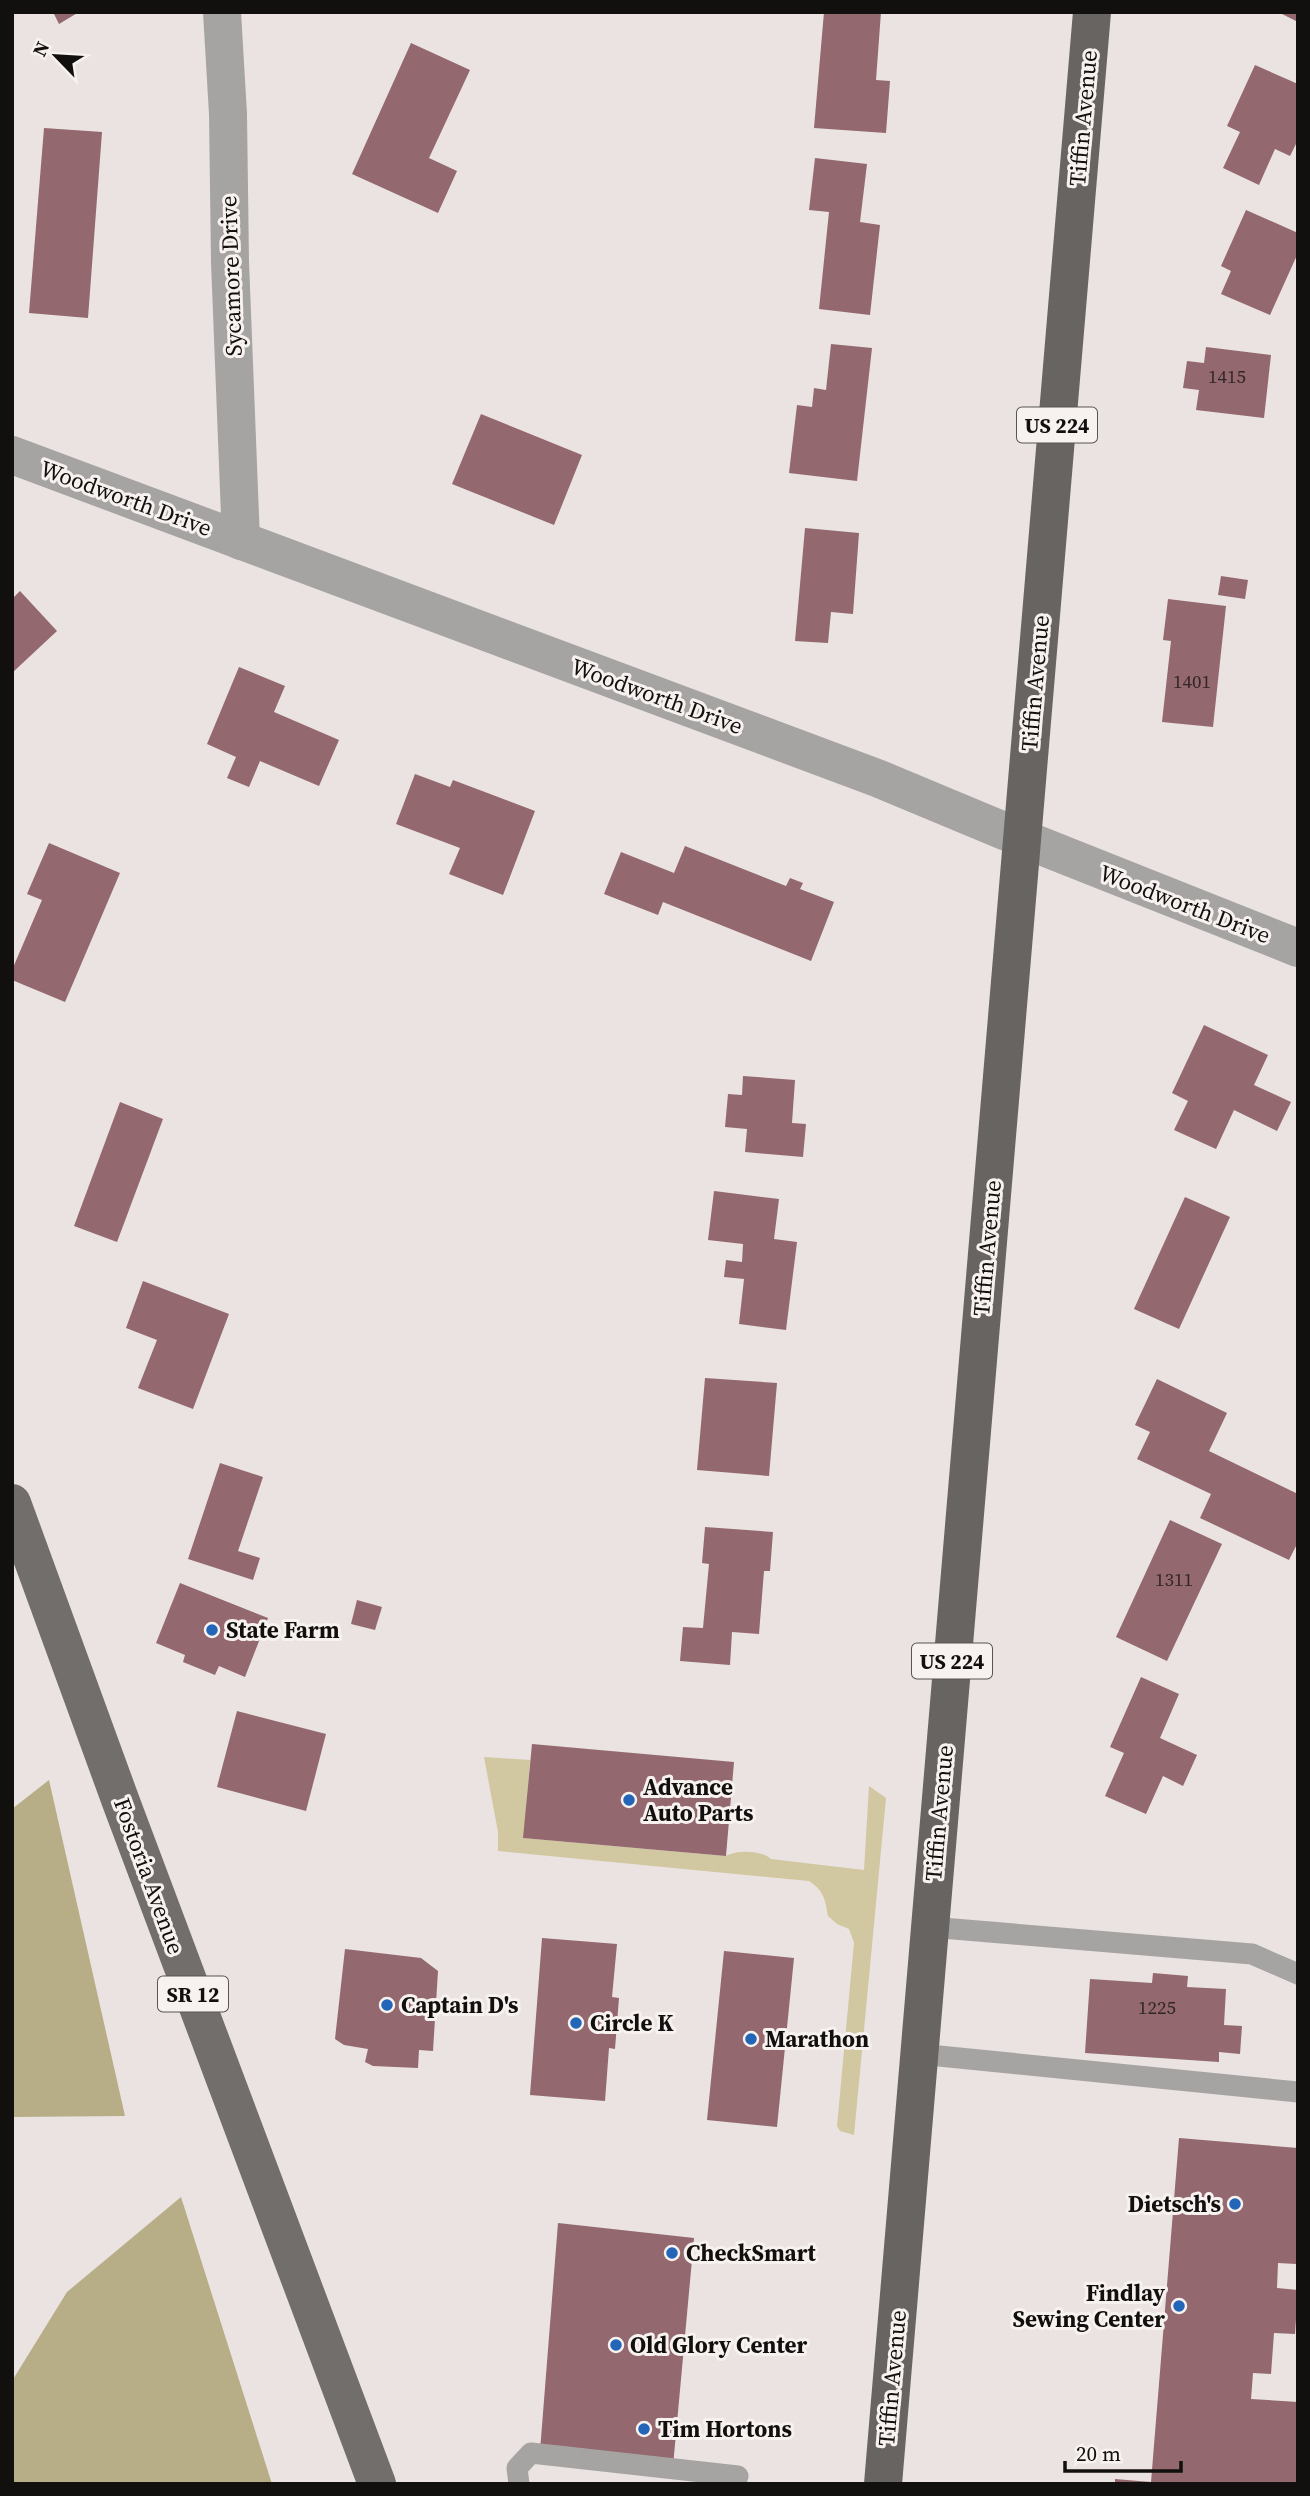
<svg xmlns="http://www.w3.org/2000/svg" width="1310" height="2496" font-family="'Source Serif 4',serif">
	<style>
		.green { fill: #d1c8a1 }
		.forest { fill: #b7ad86 }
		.building { fill: #93686e }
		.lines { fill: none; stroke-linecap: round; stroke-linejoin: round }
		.service { stroke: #a6a4a2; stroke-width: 21 }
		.minor { stroke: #a6a4a2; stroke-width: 38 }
		.tertiary { stroke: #a6a4a2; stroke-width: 38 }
		.primary { stroke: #726e6b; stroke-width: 38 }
		.trunk { stroke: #686462; stroke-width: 38 }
		.poi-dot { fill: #2366b7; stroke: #f7f1ef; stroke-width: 2.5 }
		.labels { text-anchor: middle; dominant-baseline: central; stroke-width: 6; stroke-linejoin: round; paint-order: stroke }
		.number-label { font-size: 19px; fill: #322627 }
		.shield { fill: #f7f1ef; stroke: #575452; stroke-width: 2 }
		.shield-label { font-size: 21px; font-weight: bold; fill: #12100f }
		.street-label { font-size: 23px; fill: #12100f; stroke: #f7f1ef }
		.poi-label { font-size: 23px; font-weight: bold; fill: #12100f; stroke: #f7f1ef; text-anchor: start }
	</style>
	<rect width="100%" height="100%" fill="#eae3e1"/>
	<!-- green -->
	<path class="green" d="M484,1757L530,1760L524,1838L726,1856C737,1850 761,1850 771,1859L864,1870L869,1786L886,1798L854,2135L840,2131L837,2126L854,1943L849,1929L837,1924L828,1916C825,1899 824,1891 809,1881L498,1851V1832Z"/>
	<!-- forest -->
	<g class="forest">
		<path d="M49,1780L125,2116L12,2117V1809Z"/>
		<path d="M181,2197L272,2484H12V2381L67,2292Z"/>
	</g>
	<!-- building -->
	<g class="building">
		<path d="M53,12H79L59,24Z"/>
		<path d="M824,12H881L876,80L890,81L886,133L814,128Z"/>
		<path d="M1278,12H1298V22Z"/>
		<path d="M411,43L470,70L429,158L457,171L438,213L352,174Z"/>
		<path d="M1255,65L1298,84V140L1290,156L1275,149L1259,185L1223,168L1240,132L1227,126Z"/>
		<path d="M44,128L102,132L88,318L29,313Z"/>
		<path d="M815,158L867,164L860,222L880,225L870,315L819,309L829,212L809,210Z"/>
		<path d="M1246,210L1298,233V253L1270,315L1221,294L1231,271L1221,266Z"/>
		<path d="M831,344L872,348L857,481L789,473L797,405L812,407L814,388L826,390Z"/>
		<path d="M1206,347L1271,355L1264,418L1196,410L1199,390L1183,388L1187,361L1204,363Z"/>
		<path d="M481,414L582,455L554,525L452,484Z"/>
		<path d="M805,528L859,533L853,614L831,612L828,643L795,641Z"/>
		<path d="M1221,576L1248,580L1245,599L1218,595Z"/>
		<path d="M20,591L57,631L12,673V599Z"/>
		<path d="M1168,599L1226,606L1213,727L1162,722L1171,641L1163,640Z"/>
		<path d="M239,667L285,686L274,712L339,740L319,786L260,761L249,787L227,778L236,757L207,744Z"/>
		<path d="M415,774L450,787L453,780L535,811L503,895L449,874L460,848L396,824Z"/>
		<path d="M49,843L120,873L65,1002L12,980V970L42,900L27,894Z"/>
		<path d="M685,846L786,886L790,878L803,883L800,889L834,902L811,961L663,902L658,915L604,894L621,852L674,873Z"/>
		<path d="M1204,1025L1268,1055L1254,1085L1291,1102L1277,1131L1234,1110L1216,1149L1174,1130L1188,1101L1172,1093Z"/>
		<path d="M743,1076L795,1080L792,1123L806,1124L803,1157L745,1152L747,1129L725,1127L728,1094L742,1095Z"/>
		<path d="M120,1102L163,1119L117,1242L74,1226Z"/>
		<path d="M714,1191L779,1199L774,1239L797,1242L786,1330L739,1324L744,1279L724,1277L726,1260L742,1262L743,1244L708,1240Z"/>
		<path d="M1185,1197L1230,1217L1179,1329L1134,1309Z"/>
		<path d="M143,1281L229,1314L193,1409L138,1388L157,1340L126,1328Z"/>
		<path d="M705,1378L777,1383L769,1476L697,1470Z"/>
		<path d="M1157,1379L1227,1413L1209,1451L1298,1494V1542L1289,1560L1200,1518L1211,1494L1137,1459L1150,1432L1135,1425Z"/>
		<path d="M220,1463L263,1477L238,1551L260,1558L253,1580L188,1559Z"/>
		<path d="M1170,1520L1222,1544L1167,1661L1116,1637Z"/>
		<path d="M705,1527L773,1532L770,1571H764L759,1634L732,1632L730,1665L680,1661L683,1627L703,1628L709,1564L702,1563Z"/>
		<path d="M180,1583L268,1618L245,1677L219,1666L215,1675L183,1662L185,1655L156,1643Z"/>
		<path d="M357,1600L382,1607L375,1630L351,1624Z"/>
		<path d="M1141,1677L1179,1694L1160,1738L1197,1755L1183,1786L1163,1776L1146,1814L1105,1796L1124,1753L1110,1747Z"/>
		<path d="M237,1711L326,1734L306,1811L217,1787Z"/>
		<path d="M532,1744L734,1762L726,1856L523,1838Z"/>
		<path d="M542,1938L617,1944L612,1997L619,1998L615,2049L609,2048L605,2101L530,2095Z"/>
		<path d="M345,1949L421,1958L438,1971L433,2051L419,2050L418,2068L373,2066L365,2062L368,2049L344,2045L335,2039Z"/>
		<path d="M724,1951L794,1958L777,2127L707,2120Z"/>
		<path d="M1153,1973L1188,1976L1187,1987L1226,1989L1224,2025L1242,2026L1240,2054L1219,2052V2062L1085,2053L1090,1979L1152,1983Z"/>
		<path d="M1179,2138L1298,2148L1296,2264L1278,2263L1277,2288L1298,2290L1295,2334L1274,2333L1271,2374L1253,2373L1251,2399L1298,2402V2484H1115V2479L1151,2482Z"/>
		<path d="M558,2223L694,2238L673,2466L540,2451Z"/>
	</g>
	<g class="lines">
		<!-- service -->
		<g class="service">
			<path d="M930,1927L1252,1954L1298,1974"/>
			<path d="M919,2054L1298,2092"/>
			<path d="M519,2484L517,2468L531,2453L738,2476L735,2484"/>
		</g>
		<!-- minor -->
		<g class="minor">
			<path d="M222,12L228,114L230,262L241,541"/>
			<path d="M12,455L877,778L1021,838"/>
		</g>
		<!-- tertiary -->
		<path class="tertiary" d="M1021,838L1298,948"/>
		<!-- primary -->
		<path class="primary" d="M12,1503L121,1802L377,2484"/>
		<!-- trunk -->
		<path class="trunk" d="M883,2484L1092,12"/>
	</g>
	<!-- markers -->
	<g class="poi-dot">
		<circle cx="212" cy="1630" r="7"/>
		<circle cx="629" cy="1800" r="7"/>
		<circle cx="387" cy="2005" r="7"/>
		<circle cx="576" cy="2023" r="7"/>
		<circle cx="751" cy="2039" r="7"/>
		<circle cx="1235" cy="2204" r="7"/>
		<circle cx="672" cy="2253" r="7"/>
		<circle cx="1179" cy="2306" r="7"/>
		<circle cx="616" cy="2345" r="7"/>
		<circle cx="644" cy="2429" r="7"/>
	</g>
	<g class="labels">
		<!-- number labels -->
		<g class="number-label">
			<text x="1227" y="376">1415</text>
			<text x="1192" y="681">1401</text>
			<text x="1174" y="1579">1311</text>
			<text x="1157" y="2007">1225</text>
		</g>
		<!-- shield labels -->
		<g class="shield">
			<rect x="1017" y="407.5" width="80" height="35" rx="5"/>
			<rect x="912" y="1643.5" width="80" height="35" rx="5"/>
			<rect x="158" y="1976.5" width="70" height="35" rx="5"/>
		</g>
		<g class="shield-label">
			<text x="1057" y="425">US 224</text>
			<text x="952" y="1661">US 224</text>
			<text x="193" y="1994">SR 12</text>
		</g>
		<!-- street labels -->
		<g class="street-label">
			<text transform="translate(1083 118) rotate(-85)">Tiffin Avenue</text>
			<text transform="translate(231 276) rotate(-92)">Sycamore Drive</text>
			<text transform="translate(126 498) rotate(20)">Woodworth Drive</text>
			<text transform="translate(1035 683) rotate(-85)">Tiffin Avenue</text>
			<text transform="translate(657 696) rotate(20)">Woodworth Drive</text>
			<text transform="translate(1185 904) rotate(21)">Woodworth Drive</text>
			<text transform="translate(987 1248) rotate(-85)">Tiffin Avenue</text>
			<text transform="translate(939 1813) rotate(-85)">Tiffin Avenue</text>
			<text transform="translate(149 1876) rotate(70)">Fostoria Avenue</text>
			<text transform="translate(892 2378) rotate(-85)">Tiffin Avenue</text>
		</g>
		<!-- poi labels -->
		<g class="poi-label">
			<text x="226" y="1630">State Farm</text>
			<text x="643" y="1787">Advance<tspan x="643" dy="26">Auto Parts</tspan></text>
			<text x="401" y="2005">Captain D's</text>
			<text x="590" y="2023">Circle K</text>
			<text x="765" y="2039">Marathon</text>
			<text x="1221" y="2204" text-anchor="end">Dietsch's</text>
			<text x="686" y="2253">CheckSmart</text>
			<text x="1165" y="2293" text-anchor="end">Findlay<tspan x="1165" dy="26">Sewing Center</tspan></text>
			<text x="630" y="2345">Old Glory Center</text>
			<text x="658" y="2429">Tim Hortons</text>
		</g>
	</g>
	<!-- border -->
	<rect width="1310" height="2496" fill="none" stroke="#12100f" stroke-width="28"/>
	<!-- north arrow -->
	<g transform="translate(56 56) rotate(295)" stroke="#f7f1ef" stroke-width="5" paint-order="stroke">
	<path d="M0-5L12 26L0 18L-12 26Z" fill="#12100f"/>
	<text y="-10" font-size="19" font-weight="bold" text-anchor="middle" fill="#12100f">N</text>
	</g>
	<!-- scale -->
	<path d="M1065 2461v10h116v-10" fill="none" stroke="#12100f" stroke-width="3.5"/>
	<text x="1076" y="2461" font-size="21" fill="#12100f" stroke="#f7f1ef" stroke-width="5" paint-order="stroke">20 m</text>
</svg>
